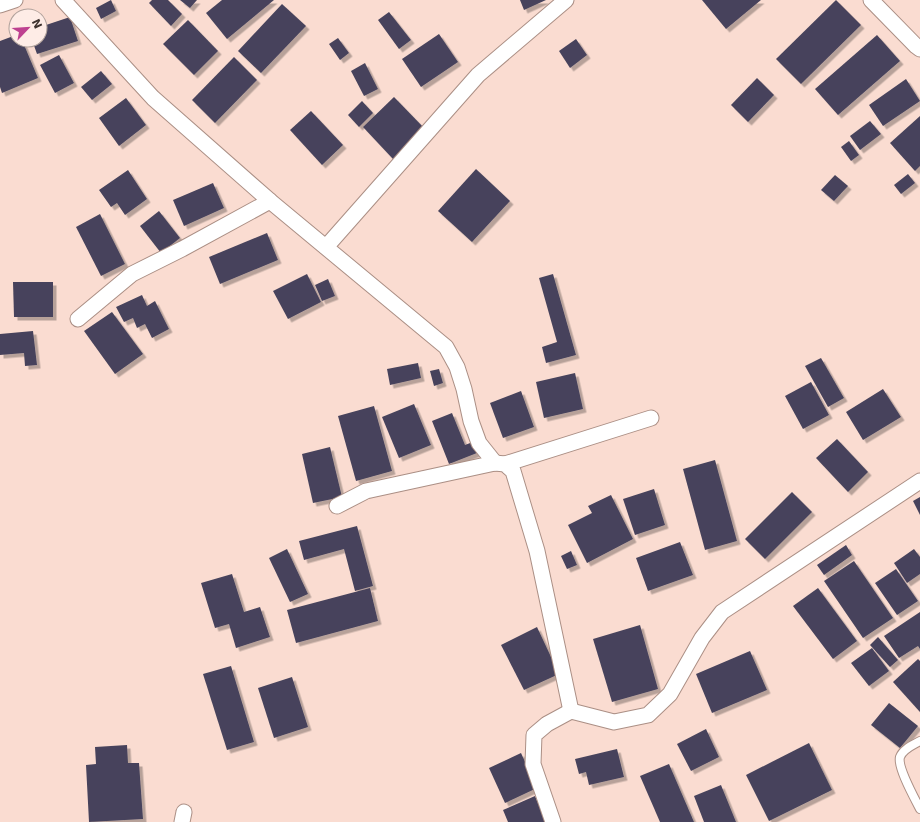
<svg xmlns="http://www.w3.org/2000/svg" width="920" height="822" font-family="'DejaVu Sans',sans-serif">
	<style>
		.building { fill: #47435b; filter: url(#shadow) }
		.lines { fill: none; stroke-linecap: round; stroke-linejoin: round }
		.lane-casing { stroke: #ab8f85; stroke-width: 10 }
		.street-casing { stroke: #ab8f85; stroke-width: 17 }
		.lane { stroke: #fff; stroke-width: 8 }
		.street { stroke: #fff; stroke-width: 15 }
	</style>
	<defs>
		<filter id="shadow"><feDropShadow dx="3.5" dy="3.5" stdDeviation="0" flood-color="#0004"/></filter>
	</defs>
	<rect width="100%" height="100%" fill="#fadcd1"/>
	<!-- building -->
	<g class="building">
		<path d="M111,0L116,11L101,19L96,8Z"/>
		<path d="M152,0H168L182,14L171,26L149,3Z"/>
		<path d="M180,0H197L190,8Z"/>
		<path d="M222,0H274L227,39L206,13Z"/>
		<path d="M520,0H546L524,10Z"/>
		<path d="M702,0H761L726,29Z"/>
		<path d="M836,0L861,25L801,84L776,59Z"/>
		<path d="M282,4L306,26L261,73L238,51Z"/>
		<path d="M389,12L411,40L399,49L378,20Z"/>
		<path d="M70,17L78,41L37,54L32,40H40V27Z"/>
		<path d="M188,20L218,51L194,75L163,44Z"/>
		<path d="M439,34L458,62L421,87L402,59Z"/>
		<path d="M16,35V40H22L38,78L2,93L0,87V41Z"/>
		<path d="M877,35L900,61L838,115L815,89Z"/>
		<path d="M338,38L349,53L340,60L329,44Z"/>
		<path d="M576,39L587,55L570,68L559,51Z"/>
		<path d="M59,55L74,83L55,93L40,65Z"/>
		<path d="M234,57L257,80L215,123L192,100Z"/>
		<path d="M365,63L378,89L364,96L351,71Z"/>
		<path d="M101,71L112,84L92,100L81,87Z"/>
		<path d="M757,78L774,95L748,122L731,105Z"/>
		<path d="M906,79L920,101L883,126L869,105Z"/>
		<path d="M394,97L425,129L393,159L363,127Z"/>
		<path d="M126,98L146,125L119,146L99,118Z"/>
		<path d="M362,101L373,113L359,127L348,115Z"/>
		<path d="M311,111L343,145L322,165L290,130Z"/>
		<path d="M920,116V166L915,171L890,143Z"/>
		<path d="M870,121L881,134L860,150L850,136Z"/>
		<path d="M849,141L859,155L851,161L841,147Z"/>
		<path d="M476,169L510,201L472,242L438,211Z"/>
		<path d="M128,170L147,199L125,215L117,203L111,207L99,190Z"/>
		<path d="M908,174L915,183L901,194L894,185Z"/>
		<path d="M835,175L848,186L834,201L821,190Z"/>
		<path d="M213,183L224,208L184,226L173,200Z"/>
		<path d="M159,211L180,238L161,253L140,226Z"/>
		<path d="M100,214L125,264L101,276L76,227Z"/>
		<path d="M267,233L278,260L220,284L209,257Z"/>
		<path d="M307,274L321,302L288,319L273,291Z"/>
		<path d="M553,274L576,355L546,363L542,347L557,342L539,278Z"/>
		<path d="M328,279L335,296L322,301L315,285Z"/>
		<path d="M13,282H53V317H14Z"/>
		<path d="M142,295L147,306L155,301L169,329L152,338L145,324L137,328L133,318L124,322L116,307Z"/>
		<path d="M112,312L143,354L115,374L84,331Z"/>
		<path d="M33,331L37,365L25,366L24,353L0,355V334Z"/>
		<path d="M821,358L844,398L828,407L805,366Z"/>
		<path d="M418,363L421,378L390,385L387,369Z"/>
		<path d="M439,369L443,383L434,386L430,371Z"/>
		<path d="M575,373L583,409L544,418L536,382Z"/>
		<path d="M811,382L829,415L803,429L785,396Z"/>
		<path d="M883,389L901,417L863,440L846,412Z"/>
		<path d="M521,391L534,427L503,438L490,403Z"/>
		<path d="M414,404L431,445L399,458L382,417Z"/>
		<path d="M374,406L392,471L356,481L338,416Z"/>
		<path d="M452,413L465,445L478,440L482,451L449,464L432,421Z"/>
		<path d="M837,439L868,472L848,492L816,458Z"/>
		<path d="M330,447L342,497L313,503L302,454Z"/>
		<path d="M715,460L737,541L705,550L683,469Z"/>
		<path d="M654,489L665,525L635,535L623,499Z"/>
		<path d="M792,492L812,512L765,559L745,539Z"/>
		<path d="M611,495L633,539L587,563L568,525L592,513L588,506Z"/>
		<path d="M920,497V515L913,501Z"/>
		<path d="M357,526L373,586L355,591L344,549L304,560L299,541Z"/>
		<path d="M680,542L693,575L648,591L636,558Z"/>
		<path d="M846,545L852,555L824,575L817,565Z"/>
		<path d="M287,549L308,594L290,602L269,558Z"/>
		<path d="M914,549L920,557V574L907,583L894,563Z"/>
		<path d="M571,551L577,565L567,569L561,556Z"/>
		<path d="M854,561L893,618L863,638L824,581Z"/>
		<path d="M896,569L918,601L897,615L875,583Z"/>
		<path d="M232,574L244,612L260,607L270,637L236,648L229,624L215,628L201,583Z"/>
		<path d="M370,588L378,621L296,643L287,610Z"/>
		<path d="M818,588L857,641L833,659L793,606Z"/>
		<path d="M920,612V649L918,646L899,658L884,636Z"/>
		<path d="M640,625L658,689L612,702L593,639Z"/>
		<path d="M537,627L559,674L524,690L501,645Z"/>
		<path d="M878,637L898,660L890,667L870,645Z"/>
		<path d="M872,648L889,671L869,686L851,663Z"/>
		<path d="M750,651L767,690L712,713L696,674Z"/>
		<path d="M918,659L920,661V712L893,682Z"/>
		<path d="M231,666L254,742L227,750L203,674Z"/>
		<path d="M292,677L308,727L274,738L258,688Z"/>
		<path d="M889,703L918,726L900,748L871,725Z"/>
		<path d="M706,729L719,757L691,771L677,744Z"/>
		<path d="M809,743L832,790L769,821L746,775Z"/>
		<path d="M127,745L128,763H139L143,819L89,822L86,765L96,764L95,747Z"/>
		<path d="M617,749L624,777L589,785L586,772L579,774L575,759Z"/>
		<path d="M521,753L537,788L505,803L489,768Z"/>
		<path d="M669,764L694,822H660L640,776Z"/>
		<path d="M721,785L736,822H704L694,796Z"/>
		<path d="M535,796L546,822H508L503,810Z"/>
	</g>
	<g class="lines">
		<defs>
			<path id="lane" d="M920,741C913,745 903,749 900,757C897,767 915,799 920,809"/>
			<g id="street">
				<path d="M63,0L153,98L270,201L446,347L457,367L464,389L471,421L479,443L495,463"/>
				<path d="M871,0L916,46L920,49"/>
				<path d="M0,5L15,0"/>
				<path d="M326,247L478,75L566,0"/>
				<path d="M78,319L132,274L182,249L270,201"/>
				<path d="M505,464L651,418"/>
				<path d="M337,506L366,491L495,463L505,464L513,471L537,551L571,711"/>
				<path d="M182,822L184,812"/>
				<path d="M553,822L533,764L534,735L547,724L571,711L614,722L648,715L670,694L702,638L722,612L920,481"/>
			</g>
		</defs>
		<!-- lane casing -->
		<use href="#lane" class="lane-casing"/>
		<!-- street casing -->
		<use href="#street" class="street-casing"/>
		<!-- lane -->
		<use href="#lane" class="lane"/>
		<!-- street -->
		<use href="#street" class="street"/>
	</g>
	<!-- north arrow -->
	<g transform="translate(28 28) rotate(65)"><circle r="19" fill="#feece6" stroke="#b1a29c"/>
	<path d="M0-3L7 15L0 10L-7 15Z" fill="#be4190"/>
	<text y="-6" font-size="11" font-weight="bold" text-anchor="middle" fill="#3e322e">N</text>
	</g>
</svg>
